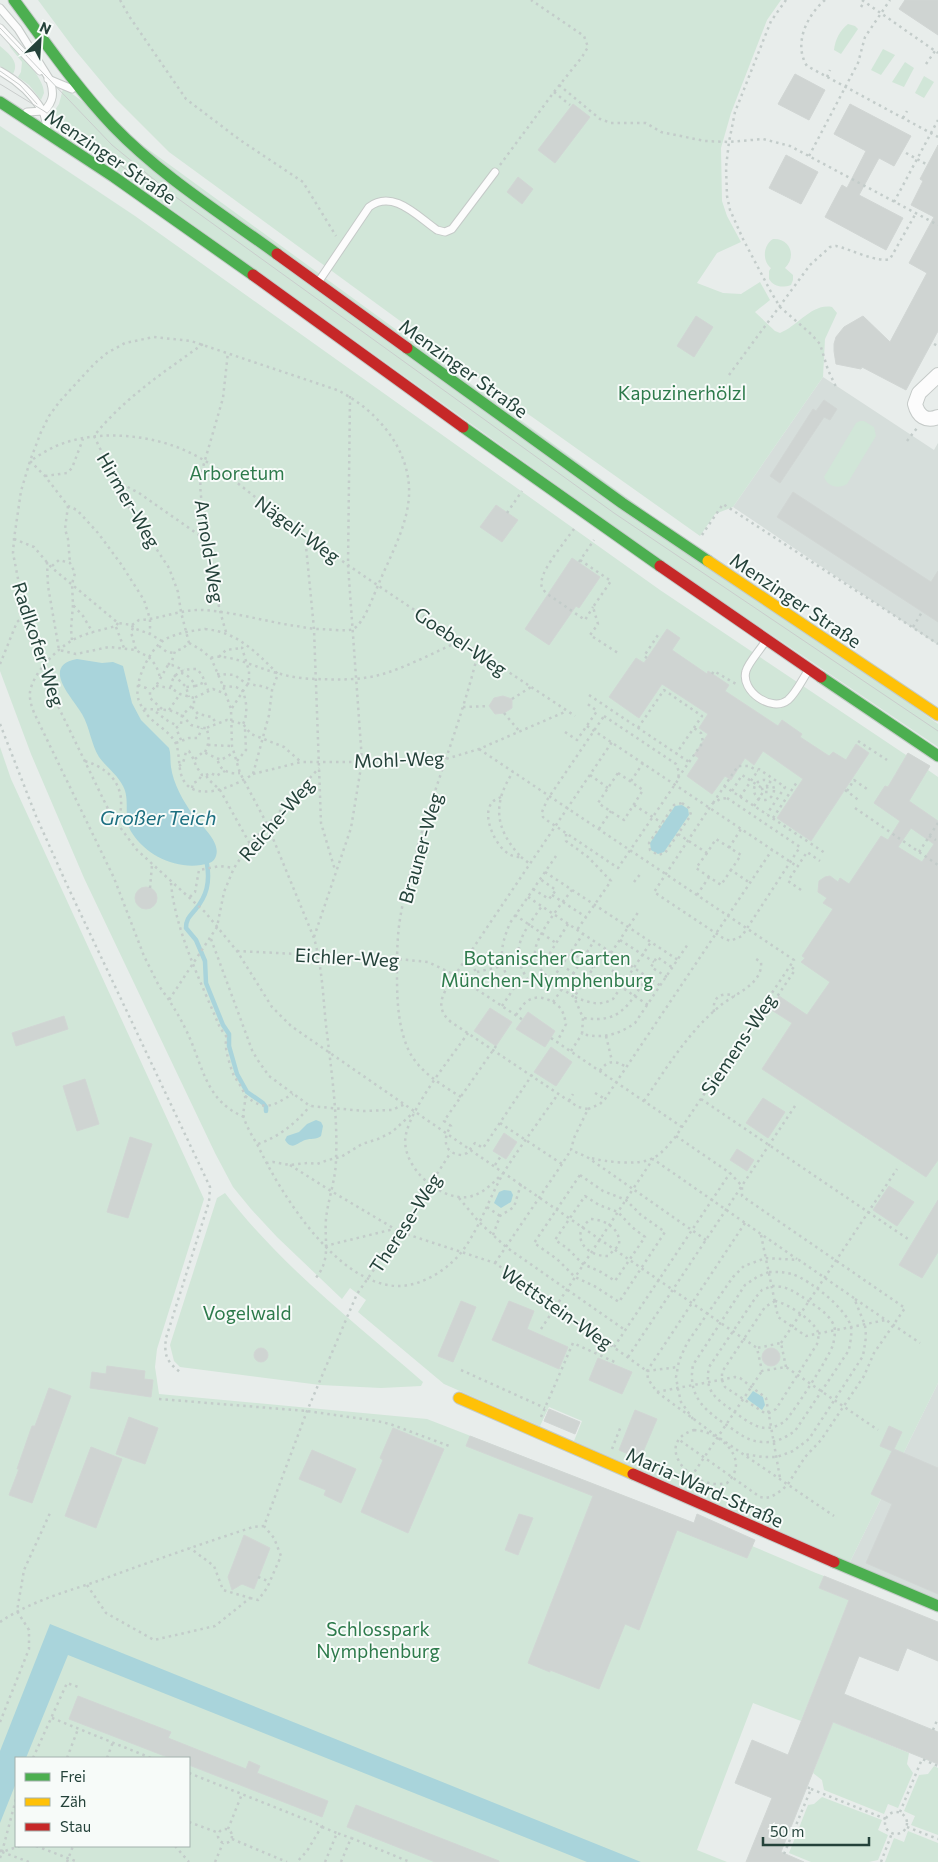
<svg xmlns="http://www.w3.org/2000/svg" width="938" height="1862" font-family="Commissioner,sans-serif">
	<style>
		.built { fill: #d6dedb }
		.green { fill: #d1e6d8; fill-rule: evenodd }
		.water { fill: #a9d4db }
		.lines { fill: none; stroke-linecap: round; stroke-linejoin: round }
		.stream { stroke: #a9d4db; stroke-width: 4.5 }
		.building { fill: #cfd4d2; stroke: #d1d6d4; fill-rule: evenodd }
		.lane-casing { stroke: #c5cac8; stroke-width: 9 }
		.street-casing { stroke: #c5cac8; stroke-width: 16 }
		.fast-casing { stroke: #c3cbc8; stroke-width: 13 }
		.slow-casing { stroke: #c3cbc8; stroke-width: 13 }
		.jam-casing { stroke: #c3cbc8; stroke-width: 13 }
		.path { stroke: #c3ccca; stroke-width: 2.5; stroke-dasharray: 2.5 4; stroke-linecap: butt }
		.lane { stroke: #fcfcfc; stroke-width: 7 }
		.street { stroke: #fcfcfc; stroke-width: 14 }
		.fast { stroke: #4caf50; stroke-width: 11 }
		.slow { stroke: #ffc107; stroke-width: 11 }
		.jam { stroke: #c62828; stroke-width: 11 }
		.tram { stroke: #c9cdcc; stroke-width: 1 }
		.labels { text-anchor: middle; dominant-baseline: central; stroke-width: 4; stroke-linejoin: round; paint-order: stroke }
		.street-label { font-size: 19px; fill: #24423a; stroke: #f7fbf9 }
		.park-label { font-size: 19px; fill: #2d7a4b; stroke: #f7fbf9 }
		.water-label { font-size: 20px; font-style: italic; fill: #1c6f80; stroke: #f7fbf9 }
	</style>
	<rect width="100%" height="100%" fill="#e8edeb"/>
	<!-- built -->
	<g class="built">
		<path d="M823,377L934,450L938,443V645L733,507Z"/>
		<path d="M938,1383V1600L850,1562Z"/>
	</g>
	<!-- green -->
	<g class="green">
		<path d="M38,0H781L767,20L731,113L721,148L722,201L727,216L741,242L717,253L697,283L723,293L741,294L760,282L770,300L755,312L775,331L780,333C798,326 812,303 832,307L837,313L825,339L823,377L733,507L715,514L700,536L507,399L169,152L115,98L75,50Z"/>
		<path d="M848,24L855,26L858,29L841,54L834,50C835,40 840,30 848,24Z"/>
		<path d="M9,43C20,55 44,77 44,93L41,100L29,85L18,77L21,72L22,62L10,47Z"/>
		<path d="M0,46C9,54 20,62 13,74L0,66Z"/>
		<path d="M883,49L895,55L881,75L871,70Z"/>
		<path d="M905,62L914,68L904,87L892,82Z"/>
		<path d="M924,76L934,82L924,98L915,93Z"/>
		<path d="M63,89L71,93L938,724V747L664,562L48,121L49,119L70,134L74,129L53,113L59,104Z"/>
		<path d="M0,126L135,216L660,590L906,755L908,753L930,766L928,770L938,777V1383L850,1562L574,1441L582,1421L549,1407L540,1426L444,1384L358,1312L366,1300L350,1288L342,1299L277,1237L251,1209L233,1187L215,1153L84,878L31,754L0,671Z"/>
		<path d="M773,239C790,238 797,256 785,268L793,275V280L791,285C782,288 774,287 769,279V271L771,268C762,261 763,245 773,239Z"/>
		<path d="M860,421H864L874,427L876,436L847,484C838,489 828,487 824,477L856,423Z"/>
		<path d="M0,747L11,779L204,1199L157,1349L155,1367L159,1394L427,1419L694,1523L689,1534L747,1558L752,1546L816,1573L824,1576L819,1588L846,1599L854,1588L801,1721L753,1703L697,1850L727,1862H0ZM16,1758H189V1846H16Z"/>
		<path d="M225,1193C281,1266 354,1322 423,1382L421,1386L381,1388L320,1385L180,1367L174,1361L170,1345L217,1198Z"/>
		<path d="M833,1722L909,1753L907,1764L913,1773L898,1808L888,1804L884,1814L824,1790L822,1780L813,1773Z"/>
		<path d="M934,1766L938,1768V1835L911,1825L915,1816L904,1811L919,1775L928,1774Z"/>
		<path d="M822,1797L882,1820L878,1830L888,1835L878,1860L869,1862H811L789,1853L808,1805L814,1804Z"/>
		<path d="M908,1831L938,1843V1862H885L894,1838L904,1842Z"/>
	</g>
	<!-- water -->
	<g class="water">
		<path d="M77,659L102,663L113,662L123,666L132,703L141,720L169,748C171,754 170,760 171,767C173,783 183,801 193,815C200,825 221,841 216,856C214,863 207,864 201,865C175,869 146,855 132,833C122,817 131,801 123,786C117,774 106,767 99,757C91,744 90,728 82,714C73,698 40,666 77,659Z"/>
		<path d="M682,805L688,809L689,815L664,852L658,854L651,850L650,843L675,806Z"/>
		<path d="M316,1120L321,1122L323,1126L321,1136C316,1140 311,1138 305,1140C297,1143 292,1151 285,1140L287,1136L299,1132L307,1124Z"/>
		<path d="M504,1190L511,1191L513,1195L511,1202L501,1208L494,1203L499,1192Z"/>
		<path d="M753,1391L763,1397L765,1405L762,1410L747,1399Z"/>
		<path d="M50,1624L641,1862H587L68,1655L26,1758H16V1783L0,1823V1751Z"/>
	</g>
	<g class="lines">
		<!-- stream -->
		<path class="stream" d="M207,864C210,882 207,896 195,910C190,916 186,919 186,928L196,940L205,961L206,983L223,1025L229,1034V1046L237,1074L247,1092L263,1103L266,1107V1111"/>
	</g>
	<!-- building -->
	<g class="building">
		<path d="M905,0H938V35L899,9Z"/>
		<path d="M795,74L825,90L809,120L778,104Z"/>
		<path d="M573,104L590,117L555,163L538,150Z"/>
		<path d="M850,104L911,136L894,166L879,158L859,195L903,218L886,250L825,217L842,185L847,188L866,151L834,134Z"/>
		<path d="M938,145V331L906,390L862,367L861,369L836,364L834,351V344L836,337L844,327L863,316L890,342L927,273L909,263L934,217L911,205L923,181L920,179Z"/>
		<path d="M786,155L818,172L801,204L769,188Z"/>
		<path d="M518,177L533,189L522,204L507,192Z"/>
		<path d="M696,316L713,327L694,357L677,346Z"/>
		<path d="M824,400L837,409L830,420L824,417L780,483L770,476L813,409L816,411Z"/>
		<path d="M793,492L931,582L938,571V622L777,517Z"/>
		<path d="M496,505L518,520L502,542L480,527Z"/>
		<path d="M572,558L600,577L579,608L576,606L549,645L525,629Z"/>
		<path d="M667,629L680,638L672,650L707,674L708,671L729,685L725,691L778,726L782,720L802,734L800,737L829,756L833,752L846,760L856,744L869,753L811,841L777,818L803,779L763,751L754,765L745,758L731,780L725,776L712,794L687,776L699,758L694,755L708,734L699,728L708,714L662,684L639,718L609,697L636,658L644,663Z"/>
		<path d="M503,696L512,699V708L504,713L495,714L489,706L494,698Z"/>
		<path d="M908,753L930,766L909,801L938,821V1160L926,1177L762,1069L792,1023L770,1009L779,996L807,1015L830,982L801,962L805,958L802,956L833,909L823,903L827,898L818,892L819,881L825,877L830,876L838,882L840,878L849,884L881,836L888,840L900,821L874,803L885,786L888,787ZM911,828L934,844L922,862L898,847Z"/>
		<circle cx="146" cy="898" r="11"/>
		<path d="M490,1008L512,1022L496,1046L474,1031Z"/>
		<path d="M528,1012L555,1031L545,1047L516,1029Z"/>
		<path d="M64,1016L68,1029L16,1046L12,1033Z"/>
		<path d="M551,1047L572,1062L556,1086L534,1072Z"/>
		<path d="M85,1079L99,1124L77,1131L63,1086Z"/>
		<path d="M763,1098L785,1112L768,1138L746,1123Z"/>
		<path d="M504,1133L517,1142L506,1159L493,1151Z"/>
		<path d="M130,1137L152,1144L128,1218L107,1212Z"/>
		<path d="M737,1149L754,1160L747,1171L730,1160Z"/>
		<path d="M889,1186L914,1202L897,1226L873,1210Z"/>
		<path d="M938,1200V1252L922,1278L899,1265Z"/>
		<path d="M461,1301L476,1307L453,1362L438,1356Z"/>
		<path d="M509,1301L534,1311L527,1329L568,1347L559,1369L492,1340Z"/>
		<circle cx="261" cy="1355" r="7"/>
		<circle cx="771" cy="1357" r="9"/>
		<path d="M598,1358L632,1372L622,1394L589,1380Z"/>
		<path d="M107,1366L145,1371L144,1379L153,1380L151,1397L90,1388L92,1372L106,1374Z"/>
		<path d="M49,1388L71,1396L32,1503L9,1495L19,1469H17L32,1426H35Z"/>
		<path d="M549,1409L580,1422L575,1434L544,1421Z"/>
		<path d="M635,1410L657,1419L640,1459L619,1450Z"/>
		<path d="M129,1417L158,1428L145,1464L116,1454Z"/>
		<path d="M889,1426L902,1432L894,1449L938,1468V1594L866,1563L892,1504L871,1494L892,1451L880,1446Z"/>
		<path d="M393,1428L444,1449L408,1533L361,1512L383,1460L380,1458Z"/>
		<path d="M470,1436L694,1523L697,1514L755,1540L747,1558L677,1530L639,1630L625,1624L599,1689L550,1670V1672L528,1663L593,1496L466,1446Z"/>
		<path d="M91,1447L122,1459L96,1528L65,1516Z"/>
		<path d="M312,1450L356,1469L341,1503L324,1495L326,1490L299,1479Z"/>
		<path d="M519,1514L533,1518L518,1555L505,1550Z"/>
		<path d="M244,1535L270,1548L254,1589L242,1584L232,1590L228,1577Z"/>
		<path d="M824,1576L938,1622V1661L907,1648L898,1671L859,1656L844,1694L938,1732V1764L833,1722L781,1852L804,1862H746L772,1798L735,1783L752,1740L788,1755L849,1600L819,1588Z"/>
		<path d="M78,1696L171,1732L168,1738L246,1769L249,1761L260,1766L257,1773L328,1801L322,1817L189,1765V1758H172L162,1755L69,1719Z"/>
		<path d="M356,1805L499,1861V1862H435L347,1827Z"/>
	</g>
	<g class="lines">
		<defs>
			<g id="lane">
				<path d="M0,8L18,29L50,80C54,93 54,101 44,111L27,112"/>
				<path d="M0,28L40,71"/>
				<path d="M0,71C16,80 32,94 42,110C45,114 45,120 47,126"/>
				<path d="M48,79L72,89"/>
				<path d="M319,281L369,207C393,189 417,216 437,230L445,232L452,229L495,172"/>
				<path d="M765,642C760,650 748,663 746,671C740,691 772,713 788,700C796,693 802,680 808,671"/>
			</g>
			<path id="street" d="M938,375L919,393L915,404C918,416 926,422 938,417"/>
			<g id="fast">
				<path d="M14,0C46,43 76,87 113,126C161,176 222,214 277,254"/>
				<path d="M0,102L114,177L253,275"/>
				<path d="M407,348L622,503L708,561"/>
				<path d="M463,427L660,566"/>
				<path d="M821,677L938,756"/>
				<path d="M834,1562L938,1606"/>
			</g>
			<g id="slow">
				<path d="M708,561L938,715"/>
				<path d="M459,1398L633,1474"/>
			</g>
			<g id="jam">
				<path d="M277,254L407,348"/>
				<path d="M253,275L463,427"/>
				<path d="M660,566L821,677"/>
				<path d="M633,1474L834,1562"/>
			</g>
		</defs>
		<!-- lane casing -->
		<use href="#lane" class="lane-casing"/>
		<!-- street casing -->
		<use href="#street" class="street-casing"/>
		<!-- fast casing -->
		<use href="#fast" class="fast-casing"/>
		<!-- slow casing -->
		<use href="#slow" class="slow-casing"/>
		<!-- jam casing -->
		<use href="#jam" class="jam-casing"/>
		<!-- path -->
		<g class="path">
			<path d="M120,0L129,16L186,99L240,140L303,182L336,236"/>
			<path d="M786,0L771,21L735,112L729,142L726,167L727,196L730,210L743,239L771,292L780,307L811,334L820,344L828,370L837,389"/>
			<path d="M825,0C807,15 793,44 807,66L938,137"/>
			<path d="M862,0L938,53"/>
			<path d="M861,7L864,2"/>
			<path d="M926,64L935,51"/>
			<path d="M827,77L830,70"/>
			<path d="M559,85L600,119L611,123H646L661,132L705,141L729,142L763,139L790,146L938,225"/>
			<path d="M554,92L570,105"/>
			<path d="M903,118L907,111"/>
			<path d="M906,153L926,164"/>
			<path d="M809,156L858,63L865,37L890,0"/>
			<path d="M500,165L554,92L582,57L588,47L584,36L531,0"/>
			<path d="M894,202L938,120"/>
			<path d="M934,344L938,346"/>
			<path d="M729,375L810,265L830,247L836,246C850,249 877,263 890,259L916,213"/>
			<path d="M907,441L917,428"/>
			<path d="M45,476L67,473L72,468L83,439"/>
			<path d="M116,481L139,493L206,540"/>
			<path d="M68,506L65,529L68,539L70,563"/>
			<path d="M507,513L522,491"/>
			<path d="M574,529C566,540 544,567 542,579C540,585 542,588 546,593L585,620L593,607"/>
			<path d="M702,535L723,504L938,644"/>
			<path d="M305,536L314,629L321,823L335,870"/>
			<path d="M14,539L34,547L51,567L118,623L132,625L133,628L150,634"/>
			<path d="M580,560L611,581L593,607L598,624L590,635L618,653"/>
			<path d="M47,562L48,586L59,650L76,654L109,647L136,650C140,653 143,654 147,656C154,661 159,670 160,679"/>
			<path d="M579,562L594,540"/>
			<path d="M52,566L59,560L70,563L75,573L72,584L73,605L83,616L93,633"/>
			<path d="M118,623L116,626C102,630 84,633 71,641C55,651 33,673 30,692C29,701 33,711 37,719L114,878L144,956L159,986L169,1000"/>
			<path d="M132,625L139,620C161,619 181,609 203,610C232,612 261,620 289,625C299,626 309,629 319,629C327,629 347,632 353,629C364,624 374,594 379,583C389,559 404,532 408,505C416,456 380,411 337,390L191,341L154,337L125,343L107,353L95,363L60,401L49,416L41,432L30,461L21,491L14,539L13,553L20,589L55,700L111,815L137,850L205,912L237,951L272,1007L291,1026L757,1348"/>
			<path d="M116,627L124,648"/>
			<path d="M913,627L922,612"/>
			<path d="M133,628L131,632L136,650"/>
			<path d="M205,629C237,632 255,651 278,674L272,690L269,715L253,774C234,787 190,806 181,774C178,764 180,749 174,740C162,724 148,723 139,701C132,684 150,649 164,640C176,633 191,631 205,629Z"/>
			<path d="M226,632C215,596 208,557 204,519C202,504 199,489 201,474L223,398L228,352"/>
			<path d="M72,640L71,629L73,605"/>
			<path d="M162,641L150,634V619L144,600L121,564L98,533L77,510L68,506L45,476L30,461C38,456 47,450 56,446C87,433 125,433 157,441C205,452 242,487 281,518C291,526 303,534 315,542C400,602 488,658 575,716"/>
			<path d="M189,643L200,649L211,658L223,686L231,709L232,746L240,773L267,824L314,938C322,966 323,996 326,1025C331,1068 338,1115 336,1159C336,1179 328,1199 326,1219C324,1243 332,1260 314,1280"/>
			<path d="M189,643L181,612L178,592L169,568L128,506L94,436C123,399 164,372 203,344"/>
			<path d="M159,646L167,652L174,653"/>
			<path d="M219,657L226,650L242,648"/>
			<path d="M211,658C227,652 259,669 277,673C290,677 305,679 318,679C339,680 363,680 383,674C409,666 435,652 460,641"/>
			<path d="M647,658L644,656L658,635"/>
			<path d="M0,664L17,622L27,614"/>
			<path d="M168,665L172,661L175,651L182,649L189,643"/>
			<path d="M181,673C187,674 193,680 195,686L186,687"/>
			<path d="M217,674L235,675C250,689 256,682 272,690"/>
			<path d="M712,674L714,671L736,684"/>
			<path d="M174,675L186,687L189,697"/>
			<path d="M138,685L146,688L149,691"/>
			<path d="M156,686L171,688"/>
			<path d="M195,686L201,685L203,680"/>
			<path d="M223,686L236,687L242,690C247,700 248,715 243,724"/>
			<path d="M589,695L689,762"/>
			<path d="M194,698L180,694L171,688C171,674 183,668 197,669L202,675L208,690"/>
			<path d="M512,699L531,687"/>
			<path d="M192,707L198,714L212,717L216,723"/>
			<path d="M463,707L489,706"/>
			<path d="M232,708L249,682V671L242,648L244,644"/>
			<path d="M144,709L169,710L182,715L191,725L202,728H206"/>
			<path d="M162,709L150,698V692L156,686L168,665H172L184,670"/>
			<path d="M169,710L180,694"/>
			<path d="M156,712L168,721L178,726"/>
			<path d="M504,713L520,732"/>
			<path d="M604,716L676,764L679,772L678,780L618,868L548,821L543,817L542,812L547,800Z"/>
			<path d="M196,719L198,714"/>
			<path d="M0,724L36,816L67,885L210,1187L209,1202L166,1338C164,1355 166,1361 180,1372"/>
			<path d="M587,726L798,867"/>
			<path d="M638,728L664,690L702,716L676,754"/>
			<path d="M565,732L577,740L597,711L585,702"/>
			<path d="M181,740L176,728L181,724L182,715L194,704V698L213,689L226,694"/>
			<path d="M858,741L887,760"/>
			<path d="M176,743L189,738H198L202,728"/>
			<path d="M208,745L232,746"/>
			<path d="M479,749L794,960L676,1136C670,1143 662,1154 653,1158C639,1166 606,1162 591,1158"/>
			<path d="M205,752C209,744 210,736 206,728L227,720L243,724L251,734L284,747L301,762"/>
			<path d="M195,759L203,752L221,760L233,753"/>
			<path d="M85,761C117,771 128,794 117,825"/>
			<path d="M218,761L219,765C224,772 231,774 240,773"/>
			<path d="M237,761L246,750L245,729"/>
			<path d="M179,766L183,763L186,752L189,751L194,760L196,766L202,775H206L208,779L220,790L250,844"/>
			<path d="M618,773L643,790L624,820L598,803Z"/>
			<path d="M253,774L301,762H410L446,759L479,749L567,711"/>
			<path d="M206,775L211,773L216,776L225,771"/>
			<path d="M590,775L608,788"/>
			<path d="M678,778L703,742L701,733L694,728"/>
			<circle cx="764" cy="790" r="10"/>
			<path d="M631,781L643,763"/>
			<path d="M724,786L825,853"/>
			<path d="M767,786L768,792H763L762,788L767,786L770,781"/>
			<path d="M192,788L193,783L198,781L202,775"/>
			<path d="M845,790L860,801"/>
			<path d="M732,791L742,775L762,788"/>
			<path d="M847,791L854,780L867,789"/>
			<path d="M501,797C497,799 493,800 491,804C482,817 496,847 509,854C512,856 516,857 521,857C495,829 492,804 513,772"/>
			<path d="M740,797L759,769L785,787L767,814"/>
			<path d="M727,798L800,847L742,936L730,941L723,938L654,892L712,804L720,799Z"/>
			<path d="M682,803L689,808L691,815L665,853L658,855L650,850L649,843L674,805Z"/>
			<path d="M713,803L738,766H749L758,771"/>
			<path d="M634,805L662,823"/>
			<path d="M754,806L763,792"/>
			<path d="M855,808L938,865"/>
			<path d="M773,818L797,782"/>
			<path d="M599,829L611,811"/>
			<path d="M566,834V841L588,857L611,881L577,930"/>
			<path d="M678,834L707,853L716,839L741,855L731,870L750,883"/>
			<path d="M929,836L936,840"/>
			<path d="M729,848L741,829"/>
			<path d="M919,852L938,823"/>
			<path d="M707,853L696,868L721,885L731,870"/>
			<path d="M556,856L510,923C499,949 498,965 514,988L528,980L551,981L574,997L583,1018L582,1034C602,1039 618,1035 635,1023L688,944"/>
			<path d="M521,857L530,864"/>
			<path d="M545,872L678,960"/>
			<path d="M634,882L641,873"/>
			<path d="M171,883C175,931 202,984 220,1028L226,1036C227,1040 225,1043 226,1047C226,1053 232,1072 234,1076C238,1082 243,1089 245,1096C246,1103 242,1112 244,1118C247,1128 253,1137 258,1146C281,1194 336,1283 396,1286C415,1287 437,1276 451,1263C475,1243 488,1199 504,1172C521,1145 540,1120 558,1094"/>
			<path d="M150,888L152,865"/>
			<path d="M533,889L549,899L556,890L540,879"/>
			<path d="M572,890C562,903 533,938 535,955C536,966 544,973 551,981L583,934"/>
			<path d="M801,890L788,881L807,852L820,861"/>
			<path d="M552,895L586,917"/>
			<path d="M697,895L709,877"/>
			<path d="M190,897L195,892L199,870L220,866L234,868"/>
			<path d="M528,897L661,986"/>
			<path d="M515,915L556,943"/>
			<path d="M568,924L550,953L551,958L594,987L598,988L604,984L621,959"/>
			<path d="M314,937L351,828L362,761L348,565L350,396"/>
			<path d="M211,939L252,1050L257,1059L269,1076L310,1106L364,1111L392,1110L405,1104"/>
			<path d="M620,940L654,962"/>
			<path d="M606,949L574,997C588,1002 599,1007 613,999L651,942"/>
			<path d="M237,951L397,959L428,962L455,975L523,1020"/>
			<path d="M571,952L593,968"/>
			<path d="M611,953L639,911"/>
			<path d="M466,959C476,968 479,974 472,986"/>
			<path d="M477,972L502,966"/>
			<path d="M573,974L594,941"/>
			<path d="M667,977L651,967L657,957L673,968"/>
			<path d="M608,978L648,1005"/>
			<path d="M528,980C508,949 523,933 542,906"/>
			<path d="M553,1002L562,989"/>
			<path d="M765,1004L770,1007L795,970L790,966"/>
			<path d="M502,1006L514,988"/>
			<path d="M714,1012C712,996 722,992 735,996"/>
			<path d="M516,1015C520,1010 523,1003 529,1000C539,994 554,1000 561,1009C564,1014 565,1019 566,1024L557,1042"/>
			<path d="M584,1018C621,1024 629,1004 647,977"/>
			<path d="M468,1033C450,1059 413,1104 406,1134C399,1164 438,1201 468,1197C483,1194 492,1184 502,1174"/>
			<path d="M606,1036L612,1061"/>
			<path d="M551,1038L682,1127"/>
			<path d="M496,1046L444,1121L451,1126C442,1139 444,1154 462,1155L467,1153L475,1143L483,1148L534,1072"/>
			<path d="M571,1051L582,1034"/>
			<path d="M600,1071C607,1060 615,1060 626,1067"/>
			<path d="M595,1093L605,1099"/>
			<path d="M245,1096C267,1112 271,1106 293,1094"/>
			<path d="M461,1097C442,1085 421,1073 410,1053C398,1029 397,1001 397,975C397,959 397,942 399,926C402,903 408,881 414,859C433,790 461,723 478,653"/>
			<path d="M701,1099L908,1239"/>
			<path d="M569,1101L573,1094"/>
			<path d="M644,1101C667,1067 689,1031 721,1005C736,993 763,984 761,962L753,957"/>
			<path d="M588,1109L600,1104L605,1099L772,850"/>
			<path d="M244,1117C204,1100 203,1064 186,1030C181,1019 175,1010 169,1000L217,927L224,892L234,868L250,844L319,768"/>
			<path d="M500,1123L562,1164L571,1150"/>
			<path d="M676,1136L730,1173L742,1186V1196L905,1308L874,1353L864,1376L821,1440L805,1457L788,1484L782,1490L771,1497L765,1498L760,1497L678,1439"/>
			<path d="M258,1144C280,1136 295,1124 310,1106"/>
			<path d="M266,1163L273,1162L290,1165L308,1163L317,1164L328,1160L341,1157L362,1144L378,1139L392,1132L414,1112"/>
			<path d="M290,1165L331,1191L400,1232L495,1263L647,1371"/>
			<path d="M495,1165L501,1156"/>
			<path d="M580,1175L603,1191L626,1200L641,1215L665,1232L619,1302L596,1287L575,1277L557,1259L534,1243Z"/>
			<path d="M585,1196L599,1205L618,1212L632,1227L645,1237L615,1281L601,1272L583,1264L567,1248L555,1240Z"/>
			<path d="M459,1198L479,1222L506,1247L625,1330"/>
			<path d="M487,1207L500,1216"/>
			<path d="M591,1219C606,1220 621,1229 619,1245L608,1256C586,1257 568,1235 591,1219Z"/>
			<path d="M745,1223L647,1371L648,1379L657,1392L718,1437L834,1516"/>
			<path d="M493,1235L500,1216L514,1207L521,1184"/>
			<path d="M761,1235L778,1317L806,1336L886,1320"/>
			<path d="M706,1240L633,1189L653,1159L797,1259"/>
			<path d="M325,1246L394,1229"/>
			<path d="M495,1263L562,1164"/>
			<path d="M769,1272C777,1272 784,1272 792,1274C810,1280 847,1309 851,1327C852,1335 850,1343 849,1350L795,1431C785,1438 775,1443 763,1442C750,1442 741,1435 731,1428C707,1412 687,1398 693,1365L745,1285L757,1277Z"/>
			<path d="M772,1286C789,1286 796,1293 810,1302C820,1309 833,1317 835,1330C835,1334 834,1341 833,1345C829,1357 795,1410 786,1420C781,1425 773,1428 765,1428C752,1427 739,1415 729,1408C712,1396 705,1388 709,1367L756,1297L762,1290Z"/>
			<path d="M855,1299L920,1343"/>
			<path d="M775,1301C787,1303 813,1320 818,1332C819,1336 818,1340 817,1344L776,1409L769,1413L763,1412L725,1387L722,1380V1372L765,1307Z"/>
			<path d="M541,1329L633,1189L587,1157L571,1150L574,1138L588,1109L578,1107L569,1101L451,1022C432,1006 445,991 455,975L612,742"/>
			<path d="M781,1343L897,1169"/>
			<path d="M614,1347L730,1173"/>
			<path d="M628,1357L797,1103"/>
			<path d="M786,1367L781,1343L757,1348L762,1371L786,1367L878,1430"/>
			<path d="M461,1370L545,1408"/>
			<path d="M647,1371L678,1367"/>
			<path d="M657,1392L735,1377L740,1378L766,1398L780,1478"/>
			<path d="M159,1399L307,1411L377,1421L390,1424L452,1447"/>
			<path d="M541,1417L573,1343L617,1363"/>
			<path d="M693,1419L681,1402L678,1389L676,1377L679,1361L687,1343L733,1277L744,1266L766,1258L799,1260L825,1278L854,1298L865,1325L866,1337L863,1356L809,1439L793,1451L777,1457H763L744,1454"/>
			<path d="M694,1430C719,1431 752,1459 727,1483C692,1492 651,1443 694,1430Z"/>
			<path d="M612,1449L621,1426"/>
			<path d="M691,1477L762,1371"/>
			<path d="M258,1577L270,1582"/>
			<path d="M87,1585L106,1613L154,1640L215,1626L250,1598L223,1590L214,1566L190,1548"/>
			<path d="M250,1598L258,1600L267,1588L281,1556L274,1538L264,1526"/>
			<path d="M0,1622C29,1602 65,1592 98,1581C149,1562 201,1544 253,1527L264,1526L307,1411L357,1294L400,1232L451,1152"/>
			<path d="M52,1718L151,1758"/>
			<path d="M0,1722L29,1649V1630L17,1611L24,1570L50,1513"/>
			<path d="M933,1730L938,1718"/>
			<path d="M33,1758L67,1683L81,1688"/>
			<path d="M67,1758L78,1729"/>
			<path d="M107,1758L113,1742"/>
			<path d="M189,1773L322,1826L307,1851L297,1862"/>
			<path d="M811,1789L886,1819"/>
			<path d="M900,1812L922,1759L938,1766"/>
			<circle cx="896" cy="1823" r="11"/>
			<path d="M189,1822L219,1833"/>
			<path d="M322,1827L337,1833"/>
			<path d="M907,1827L938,1839"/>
			<circle cx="225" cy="1836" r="7"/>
			<path d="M228,1829L242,1794"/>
			<path d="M232,1839L287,1862"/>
			<path d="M36,1846L78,1862"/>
			<path d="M175,1846L189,1862"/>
			<path d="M0,1850L2,1852L20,1846"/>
			<path d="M2,1852L16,1799"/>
			<path d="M784,1854L811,1789L807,1787"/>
			<path d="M0,1858L2,1852L29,1862"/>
			<path d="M67,1862L73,1846"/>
			<path d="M215,1862L223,1843"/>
			<path d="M325,1862L337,1833L351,1838"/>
			<path d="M341,1862L351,1838L410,1862"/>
			<path d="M881,1862L892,1833"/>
		</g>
		<!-- lane -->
		<use href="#lane" class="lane"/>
		<!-- street -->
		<use href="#street" class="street"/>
		<!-- fast -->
		<use href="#fast" class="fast"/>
		<!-- slow -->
		<use href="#slow" class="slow"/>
		<!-- jam -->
		<use href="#jam" class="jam"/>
		<!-- tram -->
		<g class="tram">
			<path d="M0,28L112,145L173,195L614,513L938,731"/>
			<path d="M0,71L20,85L37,104"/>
			<path d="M0,84L44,111L169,200"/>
		</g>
	</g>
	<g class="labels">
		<!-- street labels -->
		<g class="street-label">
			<text transform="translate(111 156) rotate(34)">Menzinger Straße</text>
			<text transform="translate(464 368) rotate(36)">Menzinger Straße</text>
			<text transform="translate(129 500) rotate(60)">Hirmer-Weg</text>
			<text transform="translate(298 529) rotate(36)">Nägeli-Weg</text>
			<text transform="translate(210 551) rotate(81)">Arnold-Weg</text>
			<text transform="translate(796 600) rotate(34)">Menzinger Straße</text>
			<text transform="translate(461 641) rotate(34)">Goebel-Weg</text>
			<text transform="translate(39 644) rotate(72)">Radlkofer-Weg</text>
			<text transform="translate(399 759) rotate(-2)">Mohl-Weg</text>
			<text transform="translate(276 819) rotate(-49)">Reiche-Weg</text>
			<text transform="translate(420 848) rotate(-74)">Brauner-Weg</text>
			<text transform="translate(347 957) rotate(3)">Eichler-Weg</text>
			<text transform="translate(738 1044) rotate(-56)">Siemens-Weg</text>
			<text transform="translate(405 1223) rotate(-57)">Therese-Weg</text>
			<text transform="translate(557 1307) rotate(35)">Wettstein-Weg</text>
			<text transform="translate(705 1487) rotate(24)">Maria-Ward-Straße</text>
		</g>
		<!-- park labels -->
		<g class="park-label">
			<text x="682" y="392">Kapuzinerhölzl</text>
			<text x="237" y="472">Arboretum</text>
			<text x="547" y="957">Botanischer Garten<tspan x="547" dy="22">München-Nymphenburg</tspan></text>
			<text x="247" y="1312">Vogelwald</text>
			<text x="378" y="1628">Schlosspark<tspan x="378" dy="22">Nymphenburg</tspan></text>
		</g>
		<!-- water labels -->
		<g class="water-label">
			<text x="158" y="817">Großer Teich</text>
		</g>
	</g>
	<!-- legend -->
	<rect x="15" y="1757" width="175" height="90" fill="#f7fbf9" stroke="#a3b1ad"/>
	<rect x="25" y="1773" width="25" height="8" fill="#4caf50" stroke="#a3b1ad"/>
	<text x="60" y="1782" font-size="15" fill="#24423a">Frei</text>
	<rect x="25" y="1798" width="25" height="8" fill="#ffc107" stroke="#a3b1ad"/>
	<text x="60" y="1807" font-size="15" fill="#24423a">Zäh</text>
	<rect x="25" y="1823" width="25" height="8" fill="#c62828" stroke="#a3b1ad"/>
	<text x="60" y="1832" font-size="15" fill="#24423a">Stau</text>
	<!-- north arrow -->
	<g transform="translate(40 40) rotate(25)" stroke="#f7fbf9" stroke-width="4" paint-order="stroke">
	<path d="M0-4L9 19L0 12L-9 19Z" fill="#24423a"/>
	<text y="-8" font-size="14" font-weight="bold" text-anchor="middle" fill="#24423a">N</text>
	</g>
	<!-- scale -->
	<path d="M763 1837v8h106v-8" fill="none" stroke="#24423a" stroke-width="2.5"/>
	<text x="770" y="1837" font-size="15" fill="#24423a" stroke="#f7fbf9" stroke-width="4" paint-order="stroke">50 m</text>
</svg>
